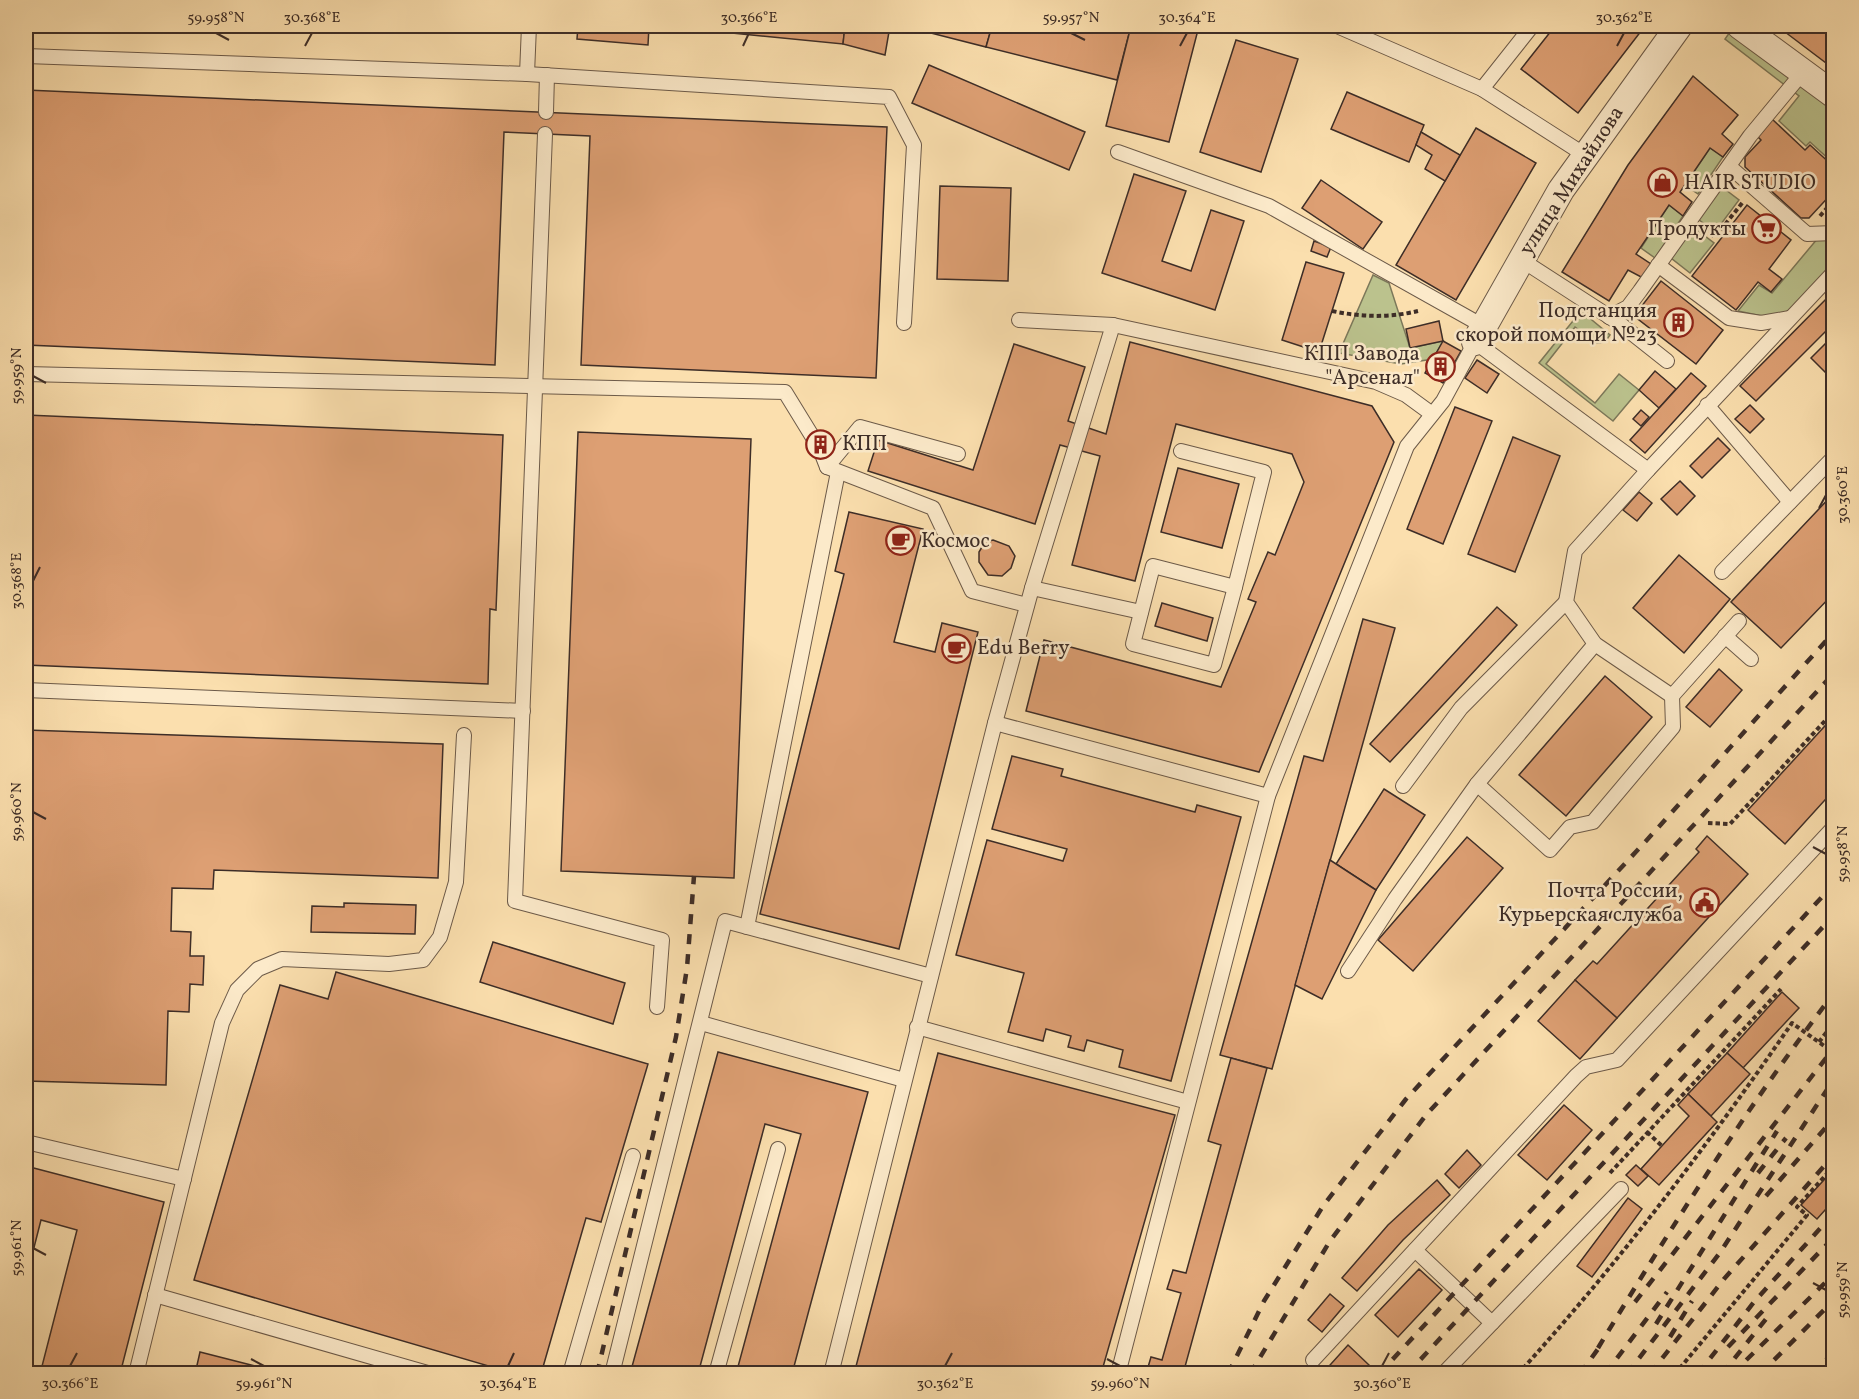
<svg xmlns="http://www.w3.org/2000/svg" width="1859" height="1399" font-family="Vollkorn,serif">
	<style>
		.green { fill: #bbc28d; stroke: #7c785a; stroke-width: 1.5 }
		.building { fill: #dd9f73; stroke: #3d2d27; stroke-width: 1.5 }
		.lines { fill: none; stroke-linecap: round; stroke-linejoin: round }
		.service-casing { stroke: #6c5a49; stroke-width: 16 }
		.minor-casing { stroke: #6c5a49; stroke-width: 28 }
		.path { stroke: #3d2d27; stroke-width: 4; stroke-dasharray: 4.5 3; stroke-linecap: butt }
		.service { stroke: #fceaca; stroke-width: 14 }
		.minor { stroke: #fceaca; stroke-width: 26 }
		.rail { stroke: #3d2d27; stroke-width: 4.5; stroke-dasharray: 10 10; stroke-linecap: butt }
		.ticks { fill: none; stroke: #3d2d27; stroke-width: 2 }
		.labels { text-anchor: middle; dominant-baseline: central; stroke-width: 5; stroke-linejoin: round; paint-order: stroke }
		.street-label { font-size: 21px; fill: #3d2d27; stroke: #fceaca }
		.poi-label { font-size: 21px; fill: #3d2d27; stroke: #fceaca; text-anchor: start }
		.neatline { fill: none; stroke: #3d2d27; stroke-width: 2 }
		.ticks-label { font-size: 15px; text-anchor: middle; fill: #3d2d27 }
	</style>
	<rect width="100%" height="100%" fill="#fbdfae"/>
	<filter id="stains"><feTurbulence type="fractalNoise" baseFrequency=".00333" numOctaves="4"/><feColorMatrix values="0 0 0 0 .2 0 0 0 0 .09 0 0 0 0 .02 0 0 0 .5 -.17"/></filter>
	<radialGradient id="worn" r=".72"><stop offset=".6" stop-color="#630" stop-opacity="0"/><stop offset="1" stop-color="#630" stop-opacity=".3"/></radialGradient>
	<!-- green -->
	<g class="green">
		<path d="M1732,29L1833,107V163L1810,142L1806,146L1779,121L1799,96L1725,39Z"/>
		<path d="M1710,148L1723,157L1698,194L1685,185Z"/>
		<path d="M1722,187L1739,200L1715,232L1698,219Z"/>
		<path d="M1669,205L1683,216L1655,258L1641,248Z"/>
		<path d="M1693,227L1714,243L1690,273L1671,258Z"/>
		<path d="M1818,238H1833V263L1785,316H1762L1738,311L1759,285L1772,293Z"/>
		<path d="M1373,275L1389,283L1410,348L1443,341L1433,359L1401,364L1339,353Z"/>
		<path d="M1581,311L1610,335L1605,342L1597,343L1575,327L1546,364L1595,403L1619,374L1639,390L1613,421L1539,363Z"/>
	</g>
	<!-- building -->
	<g class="building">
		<path d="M578,26H649L648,45L577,39Z"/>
		<path d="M662,26H845L843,44Z"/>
		<path d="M845,26H890L885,55L843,44Z"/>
		<path d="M920,26H992L986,47L919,30Z"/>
		<path d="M992,26H1131L1117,80L986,47Z"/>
		<path d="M1131,26H1199L1169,142L1106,126Z"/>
		<path d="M1555,26H1645L1578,113L1521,69Z"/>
		<path d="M1790,26H1834V69L1785,32Z"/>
		<path d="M1236,40L1298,59L1261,172L1200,152Z"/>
		<path d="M929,65L1085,132L1069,170L912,103Z"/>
		<path d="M1693,76L1738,115L1722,134L1733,144L1723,157L1710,148L1680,192L1692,202L1683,216L1669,205L1636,254L1651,264L1643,278L1628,270L1609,301L1562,272L1628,165Z"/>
		<path d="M26,90L887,127L876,378L581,365L590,136L504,132L495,365L26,345Z"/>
		<path d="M1347,92L1424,125L1409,162L1331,129Z"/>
		<path d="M1772,119L1805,150L1810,145L1834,167V191L1809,218H1801L1745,167V157L1761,140L1757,136Z"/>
		<path d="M1476,128L1536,163L1456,300L1396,265Z"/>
		<path d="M1421,132L1460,155L1445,181L1425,169L1432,155L1416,145Z"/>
		<path d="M1134,174L1186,191L1162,261L1191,271L1211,210L1244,221L1215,310L1102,273Z"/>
		<path d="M1321,180L1382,222L1363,249L1302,208Z"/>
		<path d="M940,186L1011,188L1008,281L937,279Z"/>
		<path d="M1747,205L1791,240L1769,269L1782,279L1771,292L1758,282L1736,310L1692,276Z"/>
		<path d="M1314,241L1331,247L1327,257L1311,251Z"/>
		<path d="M1306,262L1344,273L1319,352L1282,340Z"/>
		<path d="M1661,281L1723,330L1696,364L1634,316Z"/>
		<path d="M1831,294L1834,297V323L1756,401L1740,386Z"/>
		<path d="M1439,321L1443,341L1410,348L1406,329Z"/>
		<path d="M1443,341L1461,351L1443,383L1425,373Z"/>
		<path d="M1828,341L1834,346V372L1829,376L1811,358Z"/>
		<path d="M1130,342L1372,406L1394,442L1259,772L1026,711L1044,640L1221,687L1256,602L1248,599L1268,552L1275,555L1304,482L1292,454L1176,424L1135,581L1072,565L1100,456L1060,445L1035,524L868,471L878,440L973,470L1014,344L1085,367L1068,421L1106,434Z"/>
		<path d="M1477,360L1499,374L1487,393L1465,378Z"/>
		<path d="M1655,371L1676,389L1659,408L1639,390Z"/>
		<path d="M1691,373L1706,386L1645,453L1630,440Z"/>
		<path d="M1750,405L1764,419L1750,433L1735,419Z"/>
		<path d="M1455,407L1492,421L1443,544L1407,529Z"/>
		<path d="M1641,410L1649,417L1641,426L1633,419Z"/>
		<path d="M26,415L503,435L496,610L490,609L488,684L26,665Z"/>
		<path d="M578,432L751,439L734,878L561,871Z"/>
		<path d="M1513,437L1560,456L1515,572L1468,554Z"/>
		<path d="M1718,438L1730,450L1702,478L1690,466Z"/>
		<path d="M1178,468L1239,484L1222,548L1161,532Z"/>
		<path d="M1680,481L1695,496L1677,515L1661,499Z"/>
		<path d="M1639,492L1652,503L1637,521L1623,510Z"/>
		<path d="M1834,493V593L1781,648L1731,602Z"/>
		<path d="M849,512L923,529L894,642L935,652L942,623L978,632L899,949L760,914L844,574L835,571Z"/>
		<path d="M993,540L1009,546L1015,556L1011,568L1002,576L988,575L979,562V552L985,542Z"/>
		<path d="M1679,555L1730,599L1684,653L1633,608Z"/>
		<path d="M1162,603L1213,618L1207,641L1155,626Z"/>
		<path d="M1497,607L1517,625L1390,762L1370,744Z"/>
		<path d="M1363,619L1395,628L1272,1069L1220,1055L1304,756L1323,761Z"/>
		<path d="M1719,669L1742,690L1710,727L1686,707Z"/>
		<path d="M1605,676L1652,717L1566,816L1519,775Z"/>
		<path d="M1834,716V790L1785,844L1748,810Z"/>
		<path d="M26,730L443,744L438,878L214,870L213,889L172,888L171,931L191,932L190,956H204L203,985L190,984L189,1012L168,1011L166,1085L26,1081Z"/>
		<path d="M1012,756L1063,769L1061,776L1195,812L1197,805L1241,817L1171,1081L1119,1067L1123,1050L1087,1040L1084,1051L1068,1047L1071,1036L1046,1029L1043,1041L1008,1032L1024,973L956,955L987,840L1063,861L1067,849L992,829Z"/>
		<path d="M1384,789L1425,815L1376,890L1336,864Z"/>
		<path d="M1707,836L1748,874L1617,1018L1575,980L1593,961L1597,964L1699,852L1696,849Z"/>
		<path d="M1467,837L1503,868L1413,971L1378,940Z"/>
		<path d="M1330,860L1376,890L1322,999L1295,985Z"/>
		<path d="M344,903L416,905L415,934L311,932L312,906L344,907Z"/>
		<path d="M493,942L625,983L613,1024L480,982Z"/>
		<path d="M336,972L648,1064L601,1222L586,1218L541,1374H516L194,1280L280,985L328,999Z"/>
		<path d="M1575,980L1617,1018L1580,1059L1538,1021Z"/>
		<path d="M1782,992L1799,1008L1743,1068L1727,1053Z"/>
		<path d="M718,1052L868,1092L809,1310L792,1374H736L801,1134L765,1124L698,1374H630Z"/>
		<path d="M938,1053L1175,1115L1101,1374H854Z"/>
		<path d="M1727,1053L1750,1074L1711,1116L1688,1094Z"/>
		<path d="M1231,1058L1267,1068L1183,1374H1146L1151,1357L1162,1360L1181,1293L1167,1289L1173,1270L1186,1273L1221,1145L1208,1141Z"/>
		<path d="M1688,1094L1717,1122L1659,1185L1641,1169L1689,1116L1678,1105Z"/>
		<path d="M1564,1105L1592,1130L1547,1180L1518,1155Z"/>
		<path d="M1467,1150L1481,1165L1459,1188L1445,1174Z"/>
		<path d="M1636,1165L1648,1176L1638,1186L1626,1175Z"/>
		<path d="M26,1166L164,1202L120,1374H40L77,1230L41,1220L26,1279Z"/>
		<path d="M1834,1169V1200L1817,1219L1801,1205Z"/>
		<path d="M1437,1180L1450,1195L1403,1240L1357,1291L1342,1278L1388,1225Z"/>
		<path d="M1628,1198L1642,1209L1592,1277L1577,1266Z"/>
		<path d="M1419,1269L1442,1290L1398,1337L1375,1315Z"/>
		<path d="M1330,1294L1344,1306L1322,1332L1308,1320Z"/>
		<path d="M1348,1345L1369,1365L1361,1374H1322Z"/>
		<path d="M200,1352L255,1366L285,1374H195Z"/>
	</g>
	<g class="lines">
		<defs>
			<g id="service">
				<path d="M1337,26L1482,89L1585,155"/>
				<path d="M26,56L527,74L889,97L914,145L904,323"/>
				<path d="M527,74L529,26"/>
				<path d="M1482,89L1532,26"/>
				<path d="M546,112L547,75"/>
				<path d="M545,134L515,901L662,940L657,1007"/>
				<path d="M1118,152L1269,206L1483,326"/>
				<path d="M1730,167L1807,234L1834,233"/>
				<path d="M1520,259L1619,323L1667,361"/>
				<path d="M1658,265L1729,318L1761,323L1790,318"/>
				<path d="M1609,317L1628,307L1640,291L1750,136L1803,72"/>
				<path d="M1019,320L1113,325L1376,382L1406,395L1432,414"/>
				<path d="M26,374L785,392L820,449L827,467L933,508L972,591L1027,605"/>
				<path d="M1707,405L1790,502"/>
				<path d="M1181,451L1264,472L1235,587"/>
				<path d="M827,467L860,427L958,454"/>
				<path d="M1153,566L1235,587L1214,665L1133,644Z"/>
				<path d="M1722,572L1834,457"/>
				<path d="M1032,588L1141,612"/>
				<path d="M1725,636L1751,659"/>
				<path d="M26,690L523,711"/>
				<path d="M1672,696L1739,621"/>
				<path d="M995,723L1268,796"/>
				<path d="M1477,784L1550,850L1570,827L1593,822L1673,727L1672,696L1595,644L1566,602L1575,551L1648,470"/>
				<path d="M1403,786L1461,708L1566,602"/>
				<path d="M747,927L838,472"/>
				<path d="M1348,971L1395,899L1477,784L1595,644"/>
				<path d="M701,1023L904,1080"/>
				<path d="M917,1027L1188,1102"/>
				<path d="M26,1142L184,1179"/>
				<path d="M1415,1250L1492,1323"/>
				<path d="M155,1295L431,1374"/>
				<path d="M1313,1360L1576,1076L1586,1067L1617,1060L1834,827"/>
				<path d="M136,1374L222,1023L237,990L258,969L282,959L389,964L423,960L440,937L456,882L464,735"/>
				<path d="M570,1374L633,1156"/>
				<path d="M612,1374L725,921L931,976"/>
				<path d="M716,1374L778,1149"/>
				<path d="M831,1374L995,723L1032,588L1113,325"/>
				<path d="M1118,1374L1268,796L1407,446L1443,401L1475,342L1648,470L1834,272"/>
				<path d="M1443,1374L1621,1189"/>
			</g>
			<g id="minor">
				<path d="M1740,26L1834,95"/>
				<path d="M1475,342L1561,190L1679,26"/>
			</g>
		</defs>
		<!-- service casing -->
		<use href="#service" class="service-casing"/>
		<!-- minor casing -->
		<use href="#minor" class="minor-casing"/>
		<!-- path -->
		<g class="path">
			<path d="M1820,216L1834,200"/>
			<path d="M1704,229L1715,237L1743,202"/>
			<path d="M1332,311C1361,317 1389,318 1418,311"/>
			<path d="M1708,823L1730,824L1834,711"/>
			<path d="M1819,1042L1829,1029"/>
			<path d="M1647,1132L1662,1146"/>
			<path d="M1610,1173L1781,989"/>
			<path d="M1518,1374C1618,1264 1708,1145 1792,1023L1834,1053"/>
			<path d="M1675,1374L1807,1215L1797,1207L1834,1166"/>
		</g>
		<!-- service -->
		<use href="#service" class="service"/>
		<!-- minor -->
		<use href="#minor" class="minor"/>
		<!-- rail -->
		<g class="rail">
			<path d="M1758,1173L1786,1138"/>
			<path d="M1766,1196L1834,1118"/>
			<path d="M1635,1302L1834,1048"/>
			<path d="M1656,1324L1777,1131"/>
			<path d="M1670,1337L1692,1301"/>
			<path d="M1728,1347L1834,1237"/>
			<path d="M1598,1348C1672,1226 1747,1107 1834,993"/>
			<path d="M597,1374L676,1037L687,968L694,876"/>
			<path d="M1228,1374L1264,1301L1323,1206L1406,1099L1646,841L1834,632"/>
			<path d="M1250,1374L1330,1241L1426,1115L1834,673"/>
			<path d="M1379,1374L1834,884"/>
			<path d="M1407,1374L1834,915"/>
			<path d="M1470,1374L1482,1361"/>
			<path d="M1580,1374L1603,1342"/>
			<path d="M1605,1374L1667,1292"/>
			<path d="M1627,1374L1719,1254L1834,1079"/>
			<path d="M1650,1374L1724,1279L1834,1155"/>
			<path d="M1698,1374L1754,1302L1834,1213"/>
			<path d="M1722,1374L1766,1319"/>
			<path d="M1732,1374L1834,1274"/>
			<path d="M1760,1374L1834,1300"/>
			<path d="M1812,1374L1834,1352"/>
		</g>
	</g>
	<!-- ticks -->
	<path class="ticks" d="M216,33L229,40M1071,33L1085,40M305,46L312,33M743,46L749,33M1180,46L1187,33M1617,46L1624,33M33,376L46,383M1819,508L1826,495M33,581L40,567M33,812L46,819M1813,847L1826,854M33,1248L46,1255M1813,1283L1826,1290M251,1359L264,1366M1107,1359L1120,1366M70,1366L77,1353M508,1366L514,1353M945,1366L952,1353M1382,1366L1389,1353"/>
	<!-- icons -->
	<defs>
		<symbol id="shop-ring" viewBox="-11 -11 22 22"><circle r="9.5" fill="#fceaca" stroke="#8f2418" stroke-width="1.5"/><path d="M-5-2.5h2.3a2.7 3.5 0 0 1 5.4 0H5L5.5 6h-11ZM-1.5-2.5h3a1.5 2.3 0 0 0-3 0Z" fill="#8f2418"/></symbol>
		<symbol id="supermarket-ring" viewBox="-11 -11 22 22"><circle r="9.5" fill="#fceaca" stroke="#8f2418" stroke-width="1.5"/><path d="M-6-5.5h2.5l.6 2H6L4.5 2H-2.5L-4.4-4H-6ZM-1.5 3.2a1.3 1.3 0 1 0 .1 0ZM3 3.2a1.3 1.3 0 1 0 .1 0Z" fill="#8f2418"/></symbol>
		<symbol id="building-ring" viewBox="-11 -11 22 22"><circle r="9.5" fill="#fceaca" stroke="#8f2418" stroke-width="1.5"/><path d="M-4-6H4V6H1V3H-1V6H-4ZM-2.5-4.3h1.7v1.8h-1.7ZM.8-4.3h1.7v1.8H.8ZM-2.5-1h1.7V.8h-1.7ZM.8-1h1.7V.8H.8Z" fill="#8f2418"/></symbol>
		<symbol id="cafe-ring" viewBox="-11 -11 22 22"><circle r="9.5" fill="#fceaca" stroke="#8f2418" stroke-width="1.5"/><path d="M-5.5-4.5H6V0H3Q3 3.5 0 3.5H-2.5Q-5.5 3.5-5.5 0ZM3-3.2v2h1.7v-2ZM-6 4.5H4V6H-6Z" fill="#8f2418"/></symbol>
		<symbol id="civic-ring" viewBox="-11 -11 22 22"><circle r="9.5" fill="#fceaca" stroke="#8f2418" stroke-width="1.5"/><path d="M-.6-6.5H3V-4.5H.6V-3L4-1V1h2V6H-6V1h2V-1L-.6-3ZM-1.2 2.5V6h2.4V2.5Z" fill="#8f2418"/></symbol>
	</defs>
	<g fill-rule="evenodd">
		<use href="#shop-ring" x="1646" y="166" width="33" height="33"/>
		<use href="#supermarket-ring" x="1750" y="212" width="33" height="33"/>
		<use href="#building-ring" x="1662" y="306" width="33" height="33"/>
		<use href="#building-ring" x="1424" y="350" width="33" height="33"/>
		<use href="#building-ring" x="804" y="428" width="33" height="33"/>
		<use href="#cafe-ring" x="884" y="524" width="33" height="33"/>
		<use href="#cafe-ring" x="940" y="632" width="33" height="33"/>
		<use href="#civic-ring" x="1688" y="886" width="33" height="33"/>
	</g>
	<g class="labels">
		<!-- street labels -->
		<g class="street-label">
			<text transform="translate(1572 181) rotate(-57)">улица Михайлова</text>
		</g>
		<!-- poi labels -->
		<g class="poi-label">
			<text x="1684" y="183">HAIR STUDIO</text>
			<text x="1746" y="229" text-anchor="end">Продукты</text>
			<text x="1657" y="311" text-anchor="end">Подстанция<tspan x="1657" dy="24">скорой помощи №23</tspan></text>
			<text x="1420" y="354" text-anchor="end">КПП Завода<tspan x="1420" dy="24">"Арсенал"</tspan></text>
			<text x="842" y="444">КПП</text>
			<text x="921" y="541">Космос</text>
			<text x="977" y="648">Edu Berry</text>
			<text x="1683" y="891" text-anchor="end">Почта России,<tspan x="1683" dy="24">Курьерская служба</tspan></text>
		</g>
	</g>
	<!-- margin -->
	<rect width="1859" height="1399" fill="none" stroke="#fbdfae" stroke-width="66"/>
	<rect x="33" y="33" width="1793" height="1333" class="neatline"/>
	<g class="ticks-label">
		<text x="216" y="22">59.958°N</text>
		<text x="312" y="22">30.368°E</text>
		<text x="749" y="22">30.366°E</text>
		<text x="1071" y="22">59.957°N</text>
		<text x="1187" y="22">30.364°E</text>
		<text x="1624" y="22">30.362°E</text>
		<text transform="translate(16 376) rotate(-90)" y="5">59.959°N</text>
		<text transform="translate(1842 495) rotate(-90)" y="5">30.360°E</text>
		<text transform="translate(16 581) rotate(-90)" y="5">30.368°E</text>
		<text transform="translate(16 812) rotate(-90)" y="5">59.960°N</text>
		<text transform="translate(1842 854) rotate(-90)" y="5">59.958°N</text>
		<text transform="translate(16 1248) rotate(-90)" y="5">59.961°N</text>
		<text transform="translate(1842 1290) rotate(-90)" y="5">59.959°N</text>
		<text x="70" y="1388">30.366°E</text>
		<text x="264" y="1388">59.961°N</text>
		<text x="508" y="1388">30.364°E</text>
		<text x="945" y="1388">30.362°E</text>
		<text x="1120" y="1388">59.960°N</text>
		<text x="1382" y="1388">30.360°E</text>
	</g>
	<rect width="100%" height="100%" filter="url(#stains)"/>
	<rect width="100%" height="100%" fill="url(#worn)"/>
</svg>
